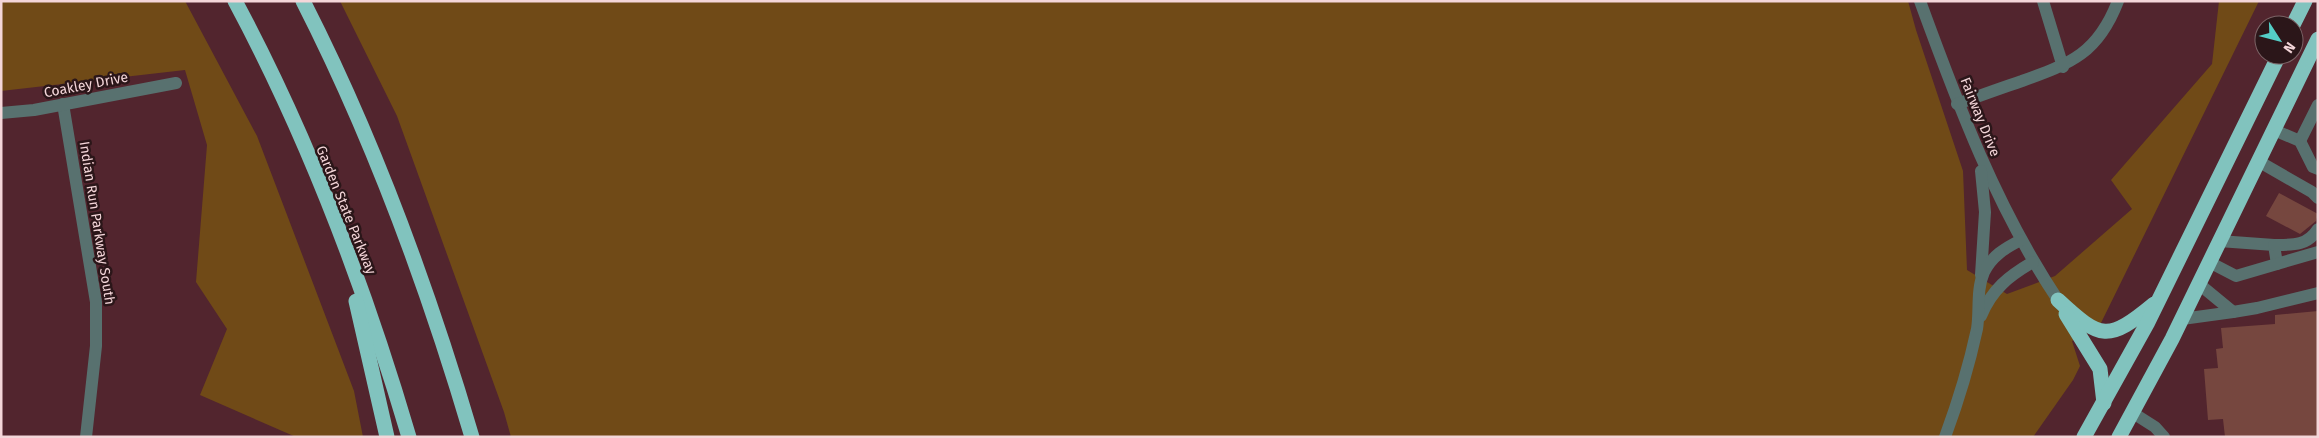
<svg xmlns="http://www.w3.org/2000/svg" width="2319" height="438" font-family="'Fira Sans',sans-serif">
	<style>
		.green { fill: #704a17 }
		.building { fill: #76473f }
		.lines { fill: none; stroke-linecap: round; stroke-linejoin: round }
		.minor { stroke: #58716f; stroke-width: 12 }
		.highway { stroke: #81c3be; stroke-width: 15 }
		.labels { text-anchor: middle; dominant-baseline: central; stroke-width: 5; stroke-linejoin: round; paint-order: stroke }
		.street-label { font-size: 14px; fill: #f4d6d9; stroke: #2b1619 }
	</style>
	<rect width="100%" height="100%" fill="#52252e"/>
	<!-- green -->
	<g class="green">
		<path d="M1,1H185L257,136L354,391L363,437H296L200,395L227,329L196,282L207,145L185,70L1,91Z"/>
		<path d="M340,1H1908L1916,30L1963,171L1967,270L2007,294L2055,276L2132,209L2111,180L2212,64L2219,1H2259L2099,327L2072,341L2080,366L2073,380L2033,437H511L504,412L397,116Z"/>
	</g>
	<!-- building -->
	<g class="building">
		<path d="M2279,193L2318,214L2316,221L2300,234L2266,216Z"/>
		<path d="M2318,311V437H2225L2223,419L2208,420L2204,369L2218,368L2216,349L2223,348L2221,328L2275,324V315Z"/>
	</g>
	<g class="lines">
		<!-- minor -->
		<g class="minor">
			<path d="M1920,1C1958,105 1996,207 2058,300"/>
			<path d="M2043,1L2063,67"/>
			<path d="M63,104L96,302V346L86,437"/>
			<path d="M1957,104C1979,96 2001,88 2022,81C2072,63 2098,53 2118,1"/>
			<path d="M1,113L34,110L176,83"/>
			<path d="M2274,130L2300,141L2313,167L2318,169"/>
			<path d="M2300,141L2318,105"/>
			<path d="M2258,161L2312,192L2318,198"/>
			<path d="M2219,241L2274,245L2277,264"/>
			<path d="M2274,245C2293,245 2307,246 2318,229"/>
			<path d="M2209,262L2236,276L2318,252"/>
			<path d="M1981,275L1985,212L1981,171"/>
			<path d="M2233,312L2257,308L2318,293"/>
			<path d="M1981,316C1992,289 2009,276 2033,262"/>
			<path d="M2182,319L2233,312L2199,284"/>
			<path d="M2133,413L2155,427L2164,437"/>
			<path d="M1945,437C1958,402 1969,366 1977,329C1980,311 1976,290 1984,272C1992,256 2005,248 2021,240"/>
		</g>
		<!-- highway -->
		<g class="highway">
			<path d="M235,1C309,139 365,288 409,437"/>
			<path d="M303,1C374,140 428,288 472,437"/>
			<path d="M2293,25L2305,1"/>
			<path d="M2058,300C2101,340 2108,342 2154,304"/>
			<path d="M356,301L387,437"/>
			<path d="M2066,314L2100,369L2104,403"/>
			<path d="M2084,437L2148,322L2279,55"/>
			<path d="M2119,437L2172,339L2318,39"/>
		</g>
	</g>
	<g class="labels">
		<!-- street labels -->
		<g class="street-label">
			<text transform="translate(86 85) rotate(-11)">Coakley Drive</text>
			<text transform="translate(1980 117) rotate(68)">Fairway Drive</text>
			<text transform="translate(346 210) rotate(68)">Garden State Parkway</text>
			<text transform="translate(97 223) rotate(81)">Indian Run Parkway South</text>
		</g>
	</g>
	<!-- border -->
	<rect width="2319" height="438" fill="none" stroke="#f4d6d9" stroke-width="5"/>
	<!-- north arrow -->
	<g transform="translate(2279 40) rotate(126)"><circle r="24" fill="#2b1619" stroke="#7b6366"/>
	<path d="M0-4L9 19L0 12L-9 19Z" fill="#54cdc6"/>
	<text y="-8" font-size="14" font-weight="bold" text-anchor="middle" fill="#f4d6d9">N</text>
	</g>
</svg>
